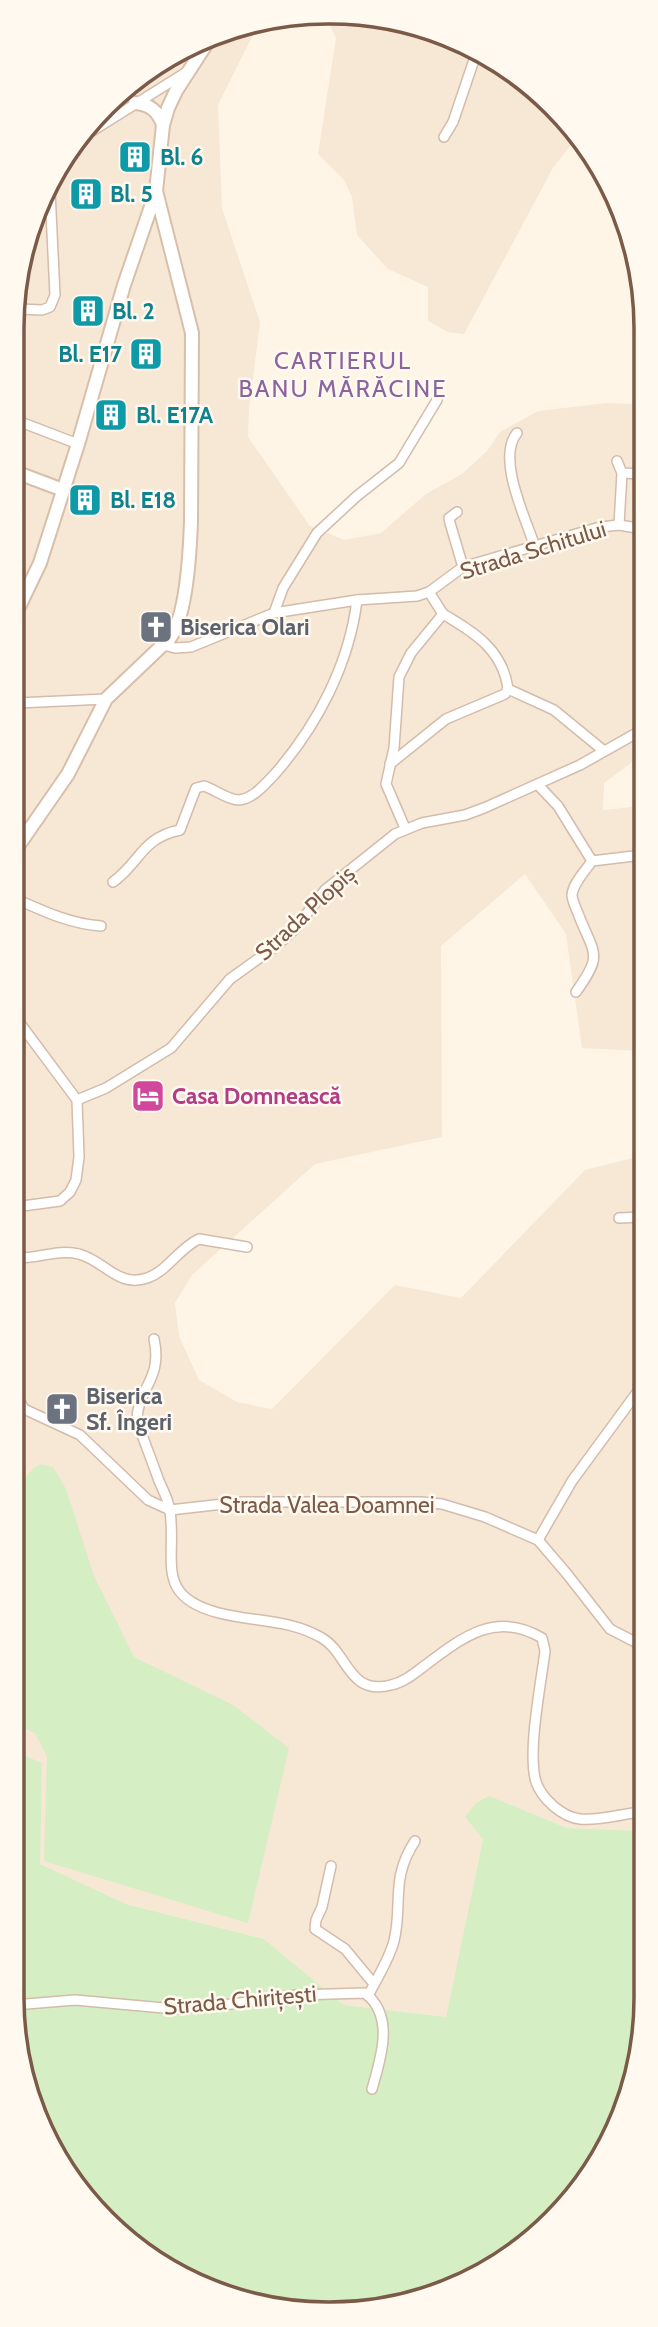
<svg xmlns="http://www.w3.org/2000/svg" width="658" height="2327" font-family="Cabin,sans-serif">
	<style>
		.residential { fill: #f7e7d5 }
		.green { fill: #d5eec4 }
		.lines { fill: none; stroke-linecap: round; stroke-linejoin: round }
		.street-casing { stroke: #d3bcab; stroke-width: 12 }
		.secondary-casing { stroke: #d8bfaa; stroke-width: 16 }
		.street { stroke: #fff; stroke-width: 9 }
		.secondary { stroke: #fff; stroke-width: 12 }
		.labels { text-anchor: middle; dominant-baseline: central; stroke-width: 5; stroke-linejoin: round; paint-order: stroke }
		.culture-label { font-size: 23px; font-weight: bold; fill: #0d838f; stroke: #fff9f0; text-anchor: start }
		.street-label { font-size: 23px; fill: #7c5a48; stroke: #fff9f0 }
		.worship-label { font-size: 23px; font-weight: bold; fill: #5b616d; stroke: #fff9f0; text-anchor: start }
		.hotel-label { font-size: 23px; font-weight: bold; fill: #b23c85; stroke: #fff9f0; text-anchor: start }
		.neighbourhood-label { font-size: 24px; letter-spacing: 2px; fill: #8b649f; stroke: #fff9f0 }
		.rim { fill: none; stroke: #7c5a48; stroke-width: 3.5 }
	</style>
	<rect width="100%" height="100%" fill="#fef5e7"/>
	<!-- residential -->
	<g class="residential">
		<path d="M326,18H390L487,54L567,120L578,136L553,168L464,334L448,332L428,321V287L388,269L357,235L352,197L344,180L318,154L336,38Z"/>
		<path d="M260,21L218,105L222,208L260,322L249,409L248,437L310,526L344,540L381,533L426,494L462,474L487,451L500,432L538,411L607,403L636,404L643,412L642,755L604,783L603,810L642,806V1051L582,1048L566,934L525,874L441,946L442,1137L315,1164L192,1275L175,1303L179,1336L199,1380L237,1402L272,1409L395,1285L461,1298L585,1170L641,1156L640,1831L567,1828L488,1796L483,1839L446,2017L344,2005L264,1939L126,1904L39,1864L42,1763L13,1750L18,268L65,153L153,66Z"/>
	</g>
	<!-- green -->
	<g class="green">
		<path d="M40,1464L53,1467L66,1489L94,1576L134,1657L233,1705L289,1748L248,1923L44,1861L47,1757L35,1733L13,1723L14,1511C20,1492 22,1475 40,1464Z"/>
		<path d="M13,1750L42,1763L40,1864L126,1904L264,1939L344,2005L446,2017L483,1839L465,1817L476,1803L489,1796L567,1828L640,1831V2059L603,2157L522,2249L411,2304L308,2314L189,2282L91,2207L36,2119L12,1998Z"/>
	</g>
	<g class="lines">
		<defs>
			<g id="street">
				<path d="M444,137L453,122L477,51"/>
				<path d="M81,138L185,73"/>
				<path d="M19,309L42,310L50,307L55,295L50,191"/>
				<path d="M18,421L78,444"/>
				<path d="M517,433C496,458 526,519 535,547"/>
				<path d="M617,461L622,473L643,474"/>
				<path d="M457,512L449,518L450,523L463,567"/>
				<path d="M619,525L622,473"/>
				<path d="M274,613L283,588L317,533L357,496L399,463L437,400"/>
				<path d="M164,645L175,648L191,647L274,613L357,600L417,596L429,592L463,567L600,527L619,525L643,529"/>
				<path d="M508,689L554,710L604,751"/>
				<path d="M17,703L106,699"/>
				<path d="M390,764L446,719L505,694L508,689C503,650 474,632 443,614"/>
				<path d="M538,785L558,806L592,861"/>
				<path d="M405,828L386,784L394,748L399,677L411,653L443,614L429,592"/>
				<path d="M113,882C140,863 141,838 180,830L196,788L204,786C214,789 228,800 239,800C253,799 265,784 274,775C317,726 349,665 357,600"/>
				<path d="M16,899C43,911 71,924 101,926"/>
				<path d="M576,992C603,954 595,956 579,916C577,910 572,901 572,895C573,883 586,870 592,861L642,855"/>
				<path d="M77,1100L106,1088L171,1048L230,979L276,946L294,930L325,890L395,834L422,823L465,815L484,808L580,765L642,730"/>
				<path d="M15,1207L60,1201L70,1192L76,1180L79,1157L77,1100L16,1018"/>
				<path d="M619,1218L641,1217"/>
				<path d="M15,1258C36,1259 58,1249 79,1254C105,1261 118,1288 147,1278C168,1271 179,1248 199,1239L247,1247"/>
				<path d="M154,1339C163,1380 137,1388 137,1421C144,1441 152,1461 159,1481C163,1490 169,1501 170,1511C177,1560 153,1596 219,1613C254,1622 290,1619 322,1638C348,1653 348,1696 391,1685C405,1682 416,1672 427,1664C464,1636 497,1611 542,1638L545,1651C541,1684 527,1752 536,1782C542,1799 562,1817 580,1819C600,1821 621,1814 640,1812"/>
				<path d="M14,1391L24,1409"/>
				<path d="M14,1411L24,1409L80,1435L148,1500L170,1510L241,1502H421L442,1504L485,1517L538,1540L567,1574L610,1629L641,1645"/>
				<path d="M538,1540L572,1481L641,1387"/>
				<path d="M331,1866L322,1907L316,1920L315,1929L345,1949L374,1984"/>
				<path d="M368,1996C377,1978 389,1960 394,1941C403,1904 390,1879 415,1841"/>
				<path d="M14,2005L75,2000L175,2009L232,2004L297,1995L365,1993C395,2016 381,2058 372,2089"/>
			</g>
			<g id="secondary">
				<path d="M135,103C150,104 158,111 163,125"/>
				<path d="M18,473L63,490"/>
				<path d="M17,611L40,563L78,444L124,285L156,192"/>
				<path d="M16,849L68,774L106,699L169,639C187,618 190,550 191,521L192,333L156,191L163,125L168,108L176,91L207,43"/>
			</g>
		</defs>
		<!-- street casing -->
		<use href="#street" class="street-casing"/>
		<!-- secondary casing -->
		<use href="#secondary" class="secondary-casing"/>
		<!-- street -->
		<use href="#street" class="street"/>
		<!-- secondary -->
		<use href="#secondary" class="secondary"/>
	</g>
	<!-- icons -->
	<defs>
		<symbol id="building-square" viewBox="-11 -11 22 22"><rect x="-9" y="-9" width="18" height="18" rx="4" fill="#0f9aa8" stroke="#fff9f0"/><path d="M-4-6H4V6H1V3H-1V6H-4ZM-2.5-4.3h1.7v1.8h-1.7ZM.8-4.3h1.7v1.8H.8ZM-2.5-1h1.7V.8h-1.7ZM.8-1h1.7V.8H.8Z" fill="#fff"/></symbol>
		<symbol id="church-square" viewBox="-11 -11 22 22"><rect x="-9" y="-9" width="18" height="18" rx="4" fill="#6b7280" stroke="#fff9f0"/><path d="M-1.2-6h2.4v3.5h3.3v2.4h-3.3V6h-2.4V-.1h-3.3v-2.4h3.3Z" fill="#fff"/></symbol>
		<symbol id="hotel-square" viewBox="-11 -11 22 22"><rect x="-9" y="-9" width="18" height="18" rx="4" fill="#d1479c" stroke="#fff9f0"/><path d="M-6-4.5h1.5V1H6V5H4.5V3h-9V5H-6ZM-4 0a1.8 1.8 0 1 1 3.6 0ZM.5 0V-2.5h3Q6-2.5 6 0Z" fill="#fff"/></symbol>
	</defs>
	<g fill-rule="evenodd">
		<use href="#building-square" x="116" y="138" width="38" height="38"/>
		<use href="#building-square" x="67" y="175" width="38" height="38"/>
		<use href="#building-square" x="69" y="292" width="38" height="38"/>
		<use href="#building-square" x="127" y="335" width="38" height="38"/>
		<use href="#building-square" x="92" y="396" width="38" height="38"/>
		<use href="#building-square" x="66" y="481" width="38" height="38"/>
		<use href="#church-square" x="137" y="608" width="38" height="38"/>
		<use href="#hotel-square" x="129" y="1077" width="38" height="38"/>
		<use href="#church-square" x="43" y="1390" width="38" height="38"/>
	</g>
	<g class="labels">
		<!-- culture labels -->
		<g class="culture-label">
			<text x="160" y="157">Bl. 6</text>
			<text x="110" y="194">Bl. 5</text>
			<text x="112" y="311">Bl. 2</text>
			<text x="122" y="354" text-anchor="end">Bl. E17</text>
			<text x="136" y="415">Bl. E17A</text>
			<text x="110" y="500">Bl. E18</text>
		</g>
		<!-- street labels -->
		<g class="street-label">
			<text transform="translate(533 550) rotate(-17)">Strada Schitului</text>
			<text transform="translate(305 913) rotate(-43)">Strada Plopiș</text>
			<text x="327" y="1505">Strada Valea Doamnei</text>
			<text transform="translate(240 2000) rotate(-5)">Strada Chirițești</text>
		</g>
		<!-- worship labels -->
		<g class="worship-label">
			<text x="180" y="627">Biserica Olari</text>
			<text x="86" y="1396">Biserica<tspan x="86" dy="26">Sf. Îngeri</tspan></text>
		</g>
		<!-- hotel labels -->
		<g class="hotel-label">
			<text x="172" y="1096">Casa Domnească</text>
		</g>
		<!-- neighbourhood labels -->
		<g class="neighbourhood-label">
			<text x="343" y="360">CARTIERUL<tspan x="343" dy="28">BANU MĂRĂCINE</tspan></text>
		</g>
	</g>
	<!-- crop -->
	<path d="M0 0H658V2327H0ZM328 24H330A304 304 0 0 1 634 328V1998A304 304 0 0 1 330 2302H328A304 304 0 0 1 24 1998V328A304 304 0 0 1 328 24Z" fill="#fff9f0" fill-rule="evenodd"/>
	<path class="rim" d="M328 24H330A304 304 0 0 1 634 328V1998A304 304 0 0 1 330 2302H328A304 304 0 0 1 24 1998V328A304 304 0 0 1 328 24Z"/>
</svg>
